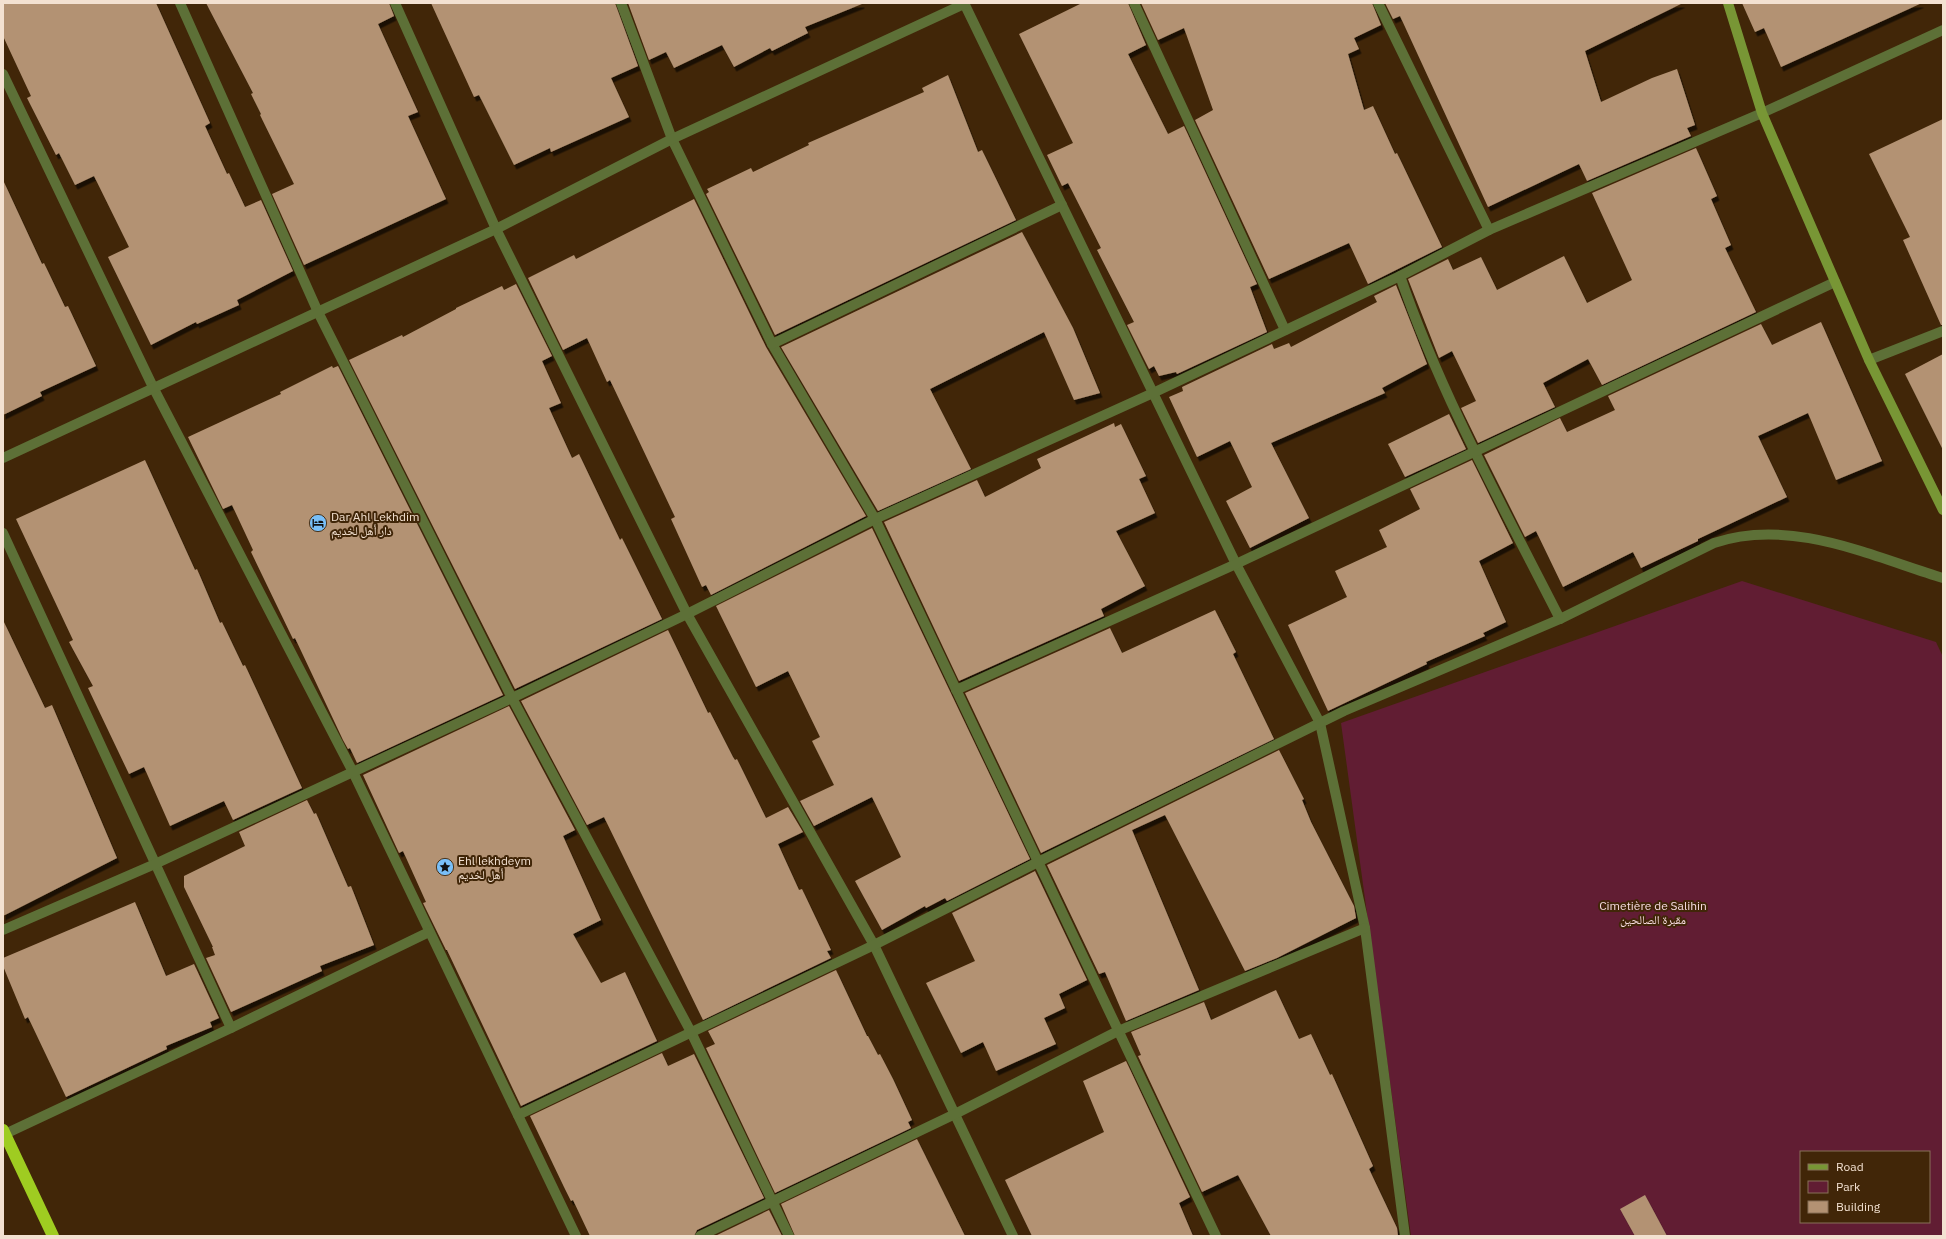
<svg xmlns="http://www.w3.org/2000/svg" width="1946" height="1239" font-family="'IBM Plex Sans','Noto Naskh Arabic',sans-serif">
	<style>
		.green { fill: #611d33; fill-rule: evenodd }
		.building { fill: #b39273; filter: url(#shadow) }
		.lines { fill: none; stroke-linecap: round; stroke-linejoin: round }
		.street { stroke: #5d7037; stroke-width: 10 }
		.secondary { stroke: #789635; stroke-width: 10 }
		.highway { stroke: #9fcc21; stroke-width: 12 }
		.labels { text-anchor: middle; dominant-baseline: central; stroke-width: 4; stroke-linejoin: round; paint-order: stroke }
		.poi-label { font-size: 12px; fill: #f3e1d1; stroke: #412608; text-anchor: start }
		.park-label { font-size: 12px; fill: #f6dbe0; stroke: #412608 }
	</style>
	<defs>
		<filter id="shadow"><feDropShadow dx="2.5" dy="4.5" stdDeviation="0" flood-color="#0009"/></filter>
	</defs>
	<rect width="100%" height="100%" fill="#412608"/>
	<!-- green -->
	<path class="green" d="M1742,581L1936,642L1943,657V1236H1411L1341,723ZM1801,1152H1929V1222H1801Z"/>
	<!-- building -->
	<g class="building">
		<path d="M3,3H156L210,123L205,126L227,174L229,173L245,207L261,200L293,271L237,300L239,305L197,324L196,322L151,345L108,257L129,247L94,176L75,185L59,153L56,155L27,98L31,96L3,36Z"/>
		<path d="M206,3H389L394,16L378,24L418,112L408,116L446,199L304,265L272,194L294,184L260,115L261,114L251,94L253,93Z"/>
		<path d="M431,3H615L638,66L611,78L629,117L551,152L550,148L514,165L479,95L474,97Z"/>
		<path d="M628,3H862V4L805,27L808,33L772,51L770,48L734,67L722,45L674,68L666,52L649,60Z"/>
		<path d="M1082,3H1128L1146,45L1128,54L1168,134L1184,126L1257,284L1250,287L1267,332L1177,374L1176,372L1159,376L1154,366L1149,369L1127,325L1134,322L1097,250L1101,248L1068,183L1062,186L1047,155L1073,143L1019,34Z"/>
		<path d="M1141,3H1372L1381,25L1354,38L1359,49L1348,54L1364,110L1373,106L1395,154L1397,153L1442,247L1368,284L1349,243L1269,279L1195,120L1213,110L1184,28L1158,40Z"/>
		<path d="M1385,3H1683L1585,51L1601,102L1652,78L1677,69L1695,125L1687,128L1691,136L1587,181L1579,164L1488,207L1400,16L1393,19Z"/>
		<path d="M1742,3H1922L1781,67L1764,28L1755,32Z"/>
		<path d="M948,75L978,152L982,150L1016,220L775,335L706,194L709,192L707,189L751,168L753,172L809,145L808,143L924,92L922,88Z"/>
		<path d="M1943,119V325H1941L1903,240L1910,237L1869,154Z"/>
		<path d="M1696,148L1717,196L1711,199L1731,245L1725,248L1756,312L1602,385L1588,359L1543,383L1555,407L1478,443L1461,408L1476,401L1452,351L1439,358L1408,279L1448,259L1453,270L1481,257L1497,290L1564,256L1587,303L1632,280L1592,193Z"/>
		<path d="M3,180L42,264L44,263L65,307L68,306L96,366L40,392L42,396L3,415Z"/>
		<path d="M694,199L766,347L866,516L711,595L706,585L702,587L671,519L675,517L610,380L607,382L587,338L563,350L528,278L574,255L576,259Z"/>
		<path d="M1022,232L1073,328L1100,393L1074,400L1044,332L930,389L971,469L878,511L781,347Z"/>
		<path d="M516,284L552,356L542,361L561,403L549,408L572,458L579,454L620,540L622,538L662,619L515,689L349,360L402,335L403,337L456,309V308L502,286L504,290Z"/>
		<path d="M1396,285L1427,364L1382,388L1385,393L1271,443L1309,518L1250,548L1226,501L1252,487L1230,441L1197,457L1169,397L1183,391L1182,387L1272,344L1274,349L1289,343L1291,347L1377,302L1374,296Z"/>
		<path d="M1821,322L1882,461L1836,480L1808,413L1758,436L1787,497L1698,539V541L1641,568L1633,552L1563,587L1536,531L1525,537L1484,455L1560,418L1567,432L1615,410L1608,396L1761,324L1772,345Z"/>
		<path d="M1943,354V450L1905,374Z"/>
		<path d="M332,366L333,368L338,366L503,695L357,763L350,748L348,749L343,740L295,638L293,639L251,552L253,550L232,505L223,509L188,437L281,394L280,392Z"/>
		<path d="M1449,414L1466,449L1405,477L1388,444Z"/>
		<path d="M1114,423L1115,427L1121,424L1146,476L1139,479L1155,513L1116,531L1145,586L1101,609L1104,616L959,681L884,522L977,480L985,497L1041,468L1037,459Z"/>
		<path d="M145,460L195,570L197,569L220,623L222,622L243,666L245,665L302,788L233,820L224,801L170,826L144,767L129,774L88,688L93,686L69,642L73,640L16,519Z"/>
		<path d="M1472,460L1513,543L1479,561L1506,622L1483,633L1485,636L1426,662L1427,664L1328,711L1288,625L1347,597L1335,571L1387,547L1379,530L1420,509L1410,489Z"/>
		<path d="M872,528L1030,859L947,901L945,898L926,908L925,906L882,930L855,881L901,857L872,797L814,826L800,801L834,785L812,741L820,737L788,671L756,687L716,606Z"/>
		<path d="M1215,610L1236,652L1233,654L1274,739L1041,853L965,693L1110,628L1122,653Z"/>
		<path d="M3,620L45,708L52,705L117,858L3,916Z"/>
		<path d="M668,630L708,713L710,712L733,757L735,760L737,759L766,818L788,807L803,832L778,844L799,890L802,889L831,950L827,951L831,958L703,1020L604,817L587,825L521,701Z"/>
		<path d="M509,706L575,830L563,836L601,920L573,934L601,983L625,972L657,1041L521,1106L447,950H446L423,903L426,902L403,851L399,853L363,775Z"/>
		<path d="M1279,750L1304,799L1302,800L1311,822L1354,906L1356,918L1277,958L1245,971L1165,815L1132,830L1199,990L1126,1021L1105,972L1099,974L1047,865Z"/>
		<path d="M307,800L314,814L316,813L348,887L351,886L374,945L320,966L322,971L231,1012L206,958L215,955L212,947H213L184,887V876L245,846L239,832Z"/>
		<path d="M1035,871L1087,980L1059,994L1065,1008L1044,1018L1056,1044L996,1071L983,1042L961,1053L926,983L975,961L952,913Z"/>
		<path d="M135,902L166,976L194,964L219,1018L210,1022L212,1027L166,1046L167,1049L66,1097L28,1017L25,1019L3,966V958Z"/>
		<path d="M836,970L867,1036H868L878,1055L880,1054L893,1079L912,1120L908,1122L911,1128L775,1193L706,1048L715,1044L708,1031Z"/>
		<path d="M1276,990L1299,1039L1311,1034L1330,1075L1332,1074L1373,1166L1369,1169L1397,1228L1398,1236H1271L1238,1175L1202,1192L1138,1056L1141,1055L1131,1032L1204,1002L1211,1020Z"/>
		<path d="M662,1053L668,1066L694,1054L764,1198L697,1230L694,1236H590L573,1200L571,1201L564,1187L530,1116Z"/>
		<path d="M1126,1061L1190,1197L1179,1203L1193,1236H1032L1005,1180L1104,1132L1083,1081Z"/>
		<path d="M917,1139L965,1236H795L781,1204Z"/>
		<path d="M1645,1195L1667,1236H1635L1620,1209Z"/>
		<path d="M769,1210L782,1236H715Z"/>
	</g>
	<g class="lines">
		<!-- street -->
		<g class="street">
			<path d="M180,3L318,312L512,698L691,1032L789,1236"/>
			<path d="M395,3L496,229L687,614L874,945L1013,1236"/>
			<path d="M621,3L672,139L772,344L875,519L1216,1236"/>
			<path d="M964,3L1236,564L1320,723L1365,928L1405,1236"/>
			<path d="M1134,3L1285,330"/>
			<path d="M1378,3L1489,230"/>
			<path d="M3,74L153,387L353,772L576,1236"/>
			<path d="M1400,276C1441,395 1503,507 1560,619"/>
			<path d="M772,344L1062,205"/>
			<path d="M1869,360L1943,331"/>
			<path d="M3,458L496,229L672,139L964,4"/>
			<path d="M3,533L231,1028"/>
			<path d="M956,690L1236,564L1835,282"/>
			<path d="M3,930L155,864L512,698L687,614L875,519L1153,393L1400,276L1489,230L1762,113L1943,30"/>
			<path d="M518,1115L874,945L1038,862L1344,711L1560,619L1714,543C1790,517 1871,556 1943,578"/>
			<path d="M5,1134L231,1028L429,932"/>
			<path d="M700,1236L955,1114L1118,1031L1365,928"/>
		</g>
		<!-- secondary -->
		<path class="secondary" d="M1728,3L1762,113L1869,360L1943,510"/>
		<!-- highway -->
		<path class="highway" d="M3,1130L53,1236"/>
	</g>
	<!-- icons -->
	<defs>
		<symbol id="hotel-disc" viewBox="-11 -11 22 22"><circle r="9.5" fill="#79bff8" stroke="#412608"/><path d="M-6-4.5h1.5V1H6V5H4.5V3h-9V5H-6ZM-4 0a1.8 1.8 0 1 1 3.6 0ZM.5 0V-2.5h3Q6-2.5 6 0Z" fill="#111"/></symbol>
		<symbol id="sight-disc" viewBox="-11 -11 22 22"><circle r="9.5" fill="#79bff8" stroke="#412608"/><path d="M0-6L1.8-2.2L6-1.7L2.9 1.2L3.7 5.4L0 3.3L-3.7 5.4L-2.9 1.2L-6-1.7L-1.8-2.2Z" fill="#111"/></symbol>
	</defs>
	<g fill-rule="evenodd">
		<use href="#hotel-disc" x="308" y="513" width="20" height="20"/>
		<use href="#sight-disc" x="435" y="857" width="20" height="20"/>
	</g>
	<g class="labels">
		<!-- poi labels -->
		<g class="poi-label">
			<text x="331" y="516">Dar Ahl Lekhdim<tspan x="331" dy="14">دار أهل لخديم</tspan></text>
			<text x="458" y="860">Ehl lekhdeym<tspan x="458" dy="14">أهل لخديم</tspan></text>
		</g>
		<!-- park labels -->
		<g class="park-label">
			<text x="1653" y="905">Cimetière de Salihin<tspan x="1653" dy="14">مقبرة الصالحين</tspan></text>
		</g>
	</g>
	<!-- border -->
	<rect width="1946" height="1239" fill="none" stroke="#f3e1d1" stroke-width="8"/>
	<!-- legend -->
	<rect x="1800" y="1151" width="130" height="72" fill="#412608" stroke="#887158"/>
	<rect x="1808" y="1164" width="20" height="6" fill="#789635" stroke="#887158"/>
	<text x="1836" y="1171" font-size="12" fill="#f3e1d1">Road</text>
	<rect x="1808" y="1181" width="20" height="12" fill="#611d33" stroke="#887158"/>
	<text x="1836" y="1191" font-size="12" fill="#f3e1d1">Park</text>
	<rect x="1808" y="1201" width="20" height="12" fill="#b39273" stroke="#887158"/>
	<text x="1836" y="1211" font-size="12" fill="#f3e1d1">Building</text>
</svg>
